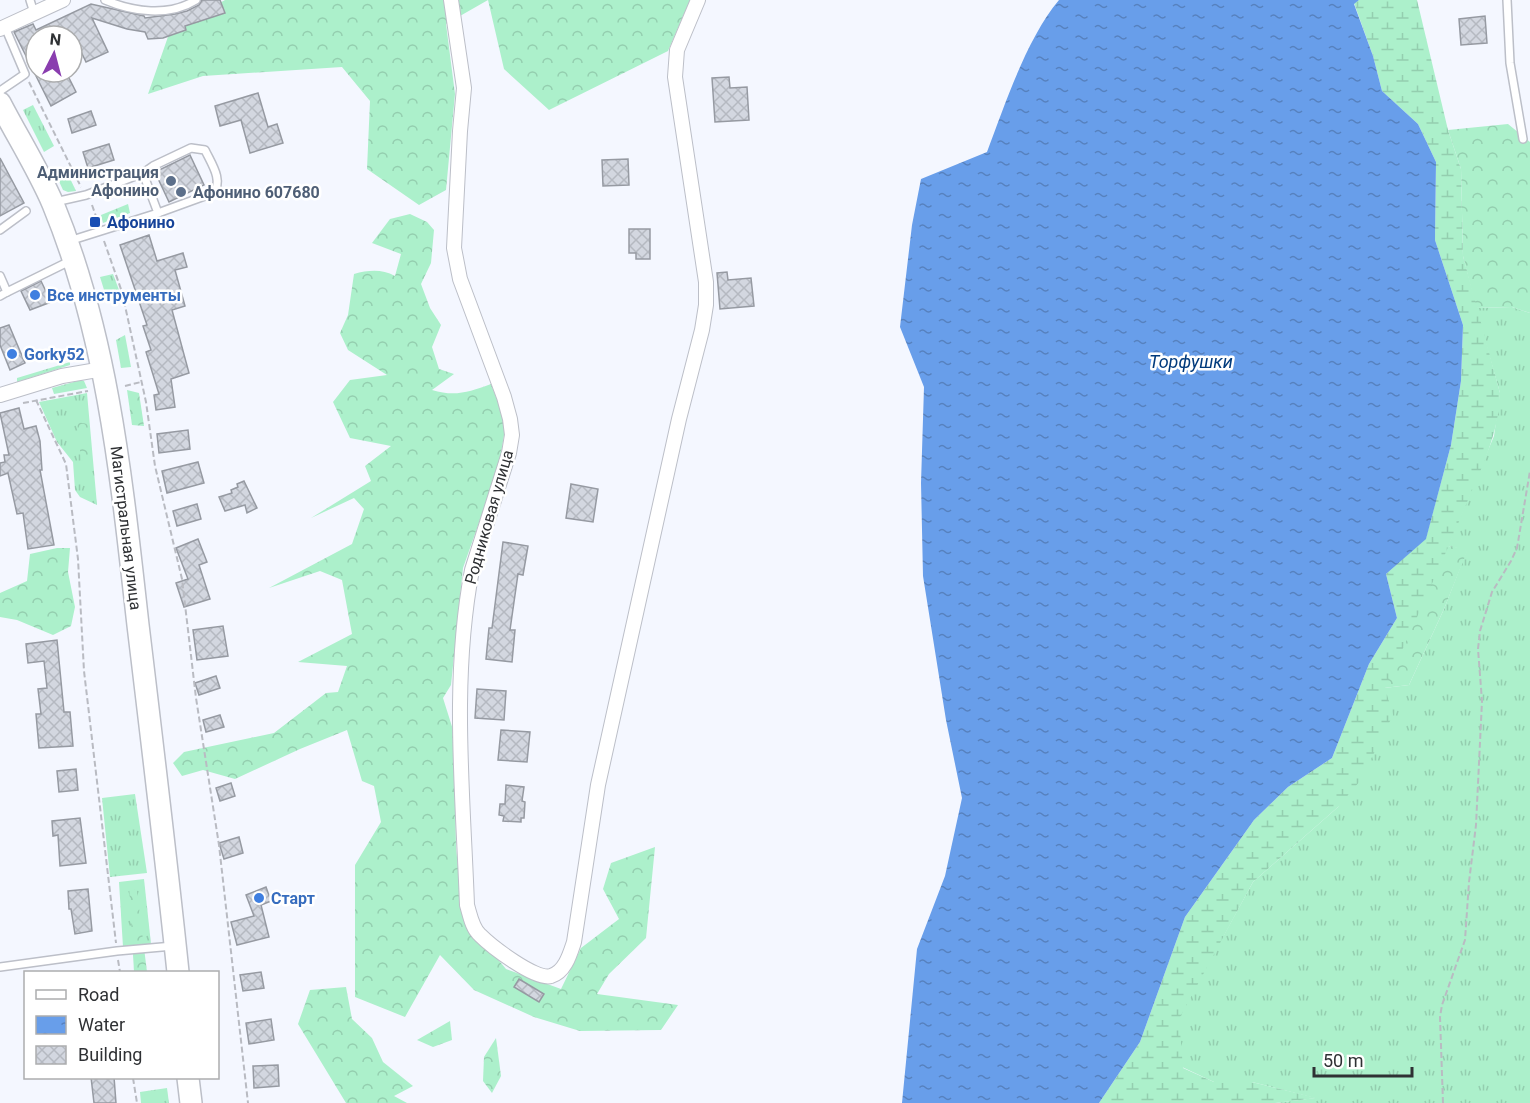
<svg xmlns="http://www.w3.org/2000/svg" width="1530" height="1103" font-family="Roboto,sans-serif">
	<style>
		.grass { fill: url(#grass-tufts) }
		.forest { fill: url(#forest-crowns) }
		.wetland { fill: url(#wetland-marsh) }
		.water { fill: url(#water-ripples) }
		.building { fill: url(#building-cross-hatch); stroke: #969aa2; stroke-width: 1.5 }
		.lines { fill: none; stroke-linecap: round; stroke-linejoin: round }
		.service-casing { stroke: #bcbfc8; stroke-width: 10 }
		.minor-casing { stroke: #bcbfc8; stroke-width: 16 }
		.primary-casing { stroke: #bcbfc8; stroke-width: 24 }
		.path { stroke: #b9bbc2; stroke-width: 2; stroke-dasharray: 6 3; stroke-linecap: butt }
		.service { stroke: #fff; stroke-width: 7 }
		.minor { stroke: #fff; stroke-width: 14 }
		.primary { stroke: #fff; stroke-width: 21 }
		.service-dot { fill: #5c6f8a; stroke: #fff; stroke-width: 2 }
		.transit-dot { fill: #1a4fb4; stroke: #fff; stroke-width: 2 }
		.shop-dot { fill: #3f7fe0; stroke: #fff; stroke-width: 2 }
		.labels { text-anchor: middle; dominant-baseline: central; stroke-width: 5; stroke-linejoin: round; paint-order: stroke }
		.service-label { font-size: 16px; font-weight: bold; fill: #4e5e75; stroke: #fff; text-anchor: end }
		.transit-label { font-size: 16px; font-weight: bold; fill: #164399; stroke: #fff; text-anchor: start }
		.shop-label { font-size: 16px; font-weight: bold; fill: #366cbe; stroke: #fff; text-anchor: start }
		.street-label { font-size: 16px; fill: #2f3134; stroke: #fff }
		.water-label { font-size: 18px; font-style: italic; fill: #013a7c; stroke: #fff }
	</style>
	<defs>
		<pattern id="grass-tufts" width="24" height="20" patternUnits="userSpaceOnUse" patternTransform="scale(1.5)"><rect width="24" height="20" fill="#acf0cb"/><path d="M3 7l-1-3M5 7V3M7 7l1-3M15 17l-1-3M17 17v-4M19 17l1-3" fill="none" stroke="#94ceaf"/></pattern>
		<pattern id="forest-crowns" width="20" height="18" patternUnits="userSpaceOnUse" patternTransform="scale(1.5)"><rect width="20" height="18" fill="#acf0cb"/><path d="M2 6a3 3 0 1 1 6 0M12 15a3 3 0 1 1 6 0" fill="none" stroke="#94ceaf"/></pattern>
		<pattern id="wetland-marsh" width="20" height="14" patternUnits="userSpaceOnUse" patternTransform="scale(1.5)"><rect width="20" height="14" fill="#acf0cb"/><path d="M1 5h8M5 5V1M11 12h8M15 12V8" fill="none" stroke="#94ceaf"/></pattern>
		<pattern id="water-ripples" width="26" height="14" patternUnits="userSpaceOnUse" patternTransform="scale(1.5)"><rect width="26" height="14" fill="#689eea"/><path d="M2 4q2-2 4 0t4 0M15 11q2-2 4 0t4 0" fill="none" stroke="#5681be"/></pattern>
		<pattern id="building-cross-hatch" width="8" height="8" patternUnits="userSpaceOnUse" patternTransform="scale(1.5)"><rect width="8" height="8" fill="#d3d7e0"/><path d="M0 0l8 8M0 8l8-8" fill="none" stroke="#b5b9c1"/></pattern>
	</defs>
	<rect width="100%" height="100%" fill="#f4f7ff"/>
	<!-- grass -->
	<g class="grass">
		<path d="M33,105L54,146L44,152L23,110Z"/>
		<path d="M66,170L76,191L68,192L63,190L56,175Z"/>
		<path d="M113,274L119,290L105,293L100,277Z"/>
		<path d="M1512,307L1530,313V1103H1275L1315,1098L1252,1082H1214L1182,1067L1181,1054L1110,1103L1224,935L1253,882L1338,807L1392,715L1384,688L1409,685L1444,609L1467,550L1448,546L1494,436L1500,393L1476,308Z"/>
		<path d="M125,335L131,367L121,368L116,340Z"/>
		<path d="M70,362V365L17,382V378Z"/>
		<path d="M81,380L84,381L87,388L54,394L52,388Z"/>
		<path d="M87,393L97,505L80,497L75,490L73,462L57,442L39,402Z"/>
		<path d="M135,794L147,873L110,877L102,798Z"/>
		<path d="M144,879L151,944L123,947L119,882Z"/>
		<path d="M167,1088L169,1103H141L140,1092Z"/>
	</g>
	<!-- forest -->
	<g class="forest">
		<path d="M225,0H690L668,51L549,110L504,69L488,0L446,24L455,94L446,190L419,205L367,169L370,101L342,67L203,76L148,94L170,31Z"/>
		<path d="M1508,124L1530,142V313L1512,307L1476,308L1463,256L1461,169L1448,130Z"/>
		<path d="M128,204L130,213L103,223L101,215Z"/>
		<path d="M410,214L427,222L434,230L431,263L421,284L430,308L441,325L432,347L439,369L454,374L432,390C455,397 469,392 491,384L506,423L499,466L463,568L451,685L443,698L454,733L456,847L463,918L506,969L561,989L581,948L619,919L603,889L611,863L655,847L646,938L609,974L597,994L678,1005L661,1030L580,1031L534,1017L474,990L440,955L405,1017L355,997V865L381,822L374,786L362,781L347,730L300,749L235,779L203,770L182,776L173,763L184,752L274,733L326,693L338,692L347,666L298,662L352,634L342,580L320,571L269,588L352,544L364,509L354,498L311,518L371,481L365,466L391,446L350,438L333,402L350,380L387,375L348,350L340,333L348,315L354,274C369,270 382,269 395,276L401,254L372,243L390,219Z"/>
		<path d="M127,390L139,393L144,426L132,425Z"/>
		<path d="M77,422L88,424L91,467L81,460Z"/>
		<path d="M1448,546L1468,549L1444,609L1409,685L1384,688Z"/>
		<path d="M57,548H70L68,572L75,607L71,626L53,635L17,620L0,617V593L27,581L30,554Z"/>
		<path d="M129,884L137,892L147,972H134Z"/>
		<path d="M346,987L352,1019L372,1038L383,1062L413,1086L394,1096L407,1103H346L298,1024L310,990Z"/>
		<path d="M450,1021L452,1040L433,1047L417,1040Z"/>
		<path d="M496,1038L501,1076L492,1093L483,1081L484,1057Z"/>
	</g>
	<!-- wetland -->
	<path class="wetland" d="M1359,0H1417L1448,130L1461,169L1463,256L1500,393C1499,434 1481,469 1465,507C1440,568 1412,628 1385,688L1393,715L1360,781L1338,807L1253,882L1179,1019L1183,1068L1214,1082H1252L1317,1098L1275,1103H1099L1140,1042L1185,917L1254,820L1288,787L1332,758L1369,664L1397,618L1386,574L1426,538L1451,445L1461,381L1463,325L1435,240L1436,162L1418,124L1382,91L1373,56L1354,3Z"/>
	<!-- water -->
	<path class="water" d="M1059,0H1359L1354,4L1373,56L1382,91L1418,124L1436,162L1435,240L1463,325L1461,381L1451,445L1426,539L1386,574L1397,618L1369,664L1332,758L1288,787L1254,820L1185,917L1140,1042L1099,1103H902L917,949L945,876L962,798L946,720L923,576L921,483L924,387L900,327L912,225L921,179L987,152C1005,104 1027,38 1059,0Z"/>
	<!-- building -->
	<g class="building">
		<path d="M202,0H220L225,13L185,26L186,30L163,38L148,39L145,32L127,29L92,18L108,52L86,62L75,39L72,41V36H36V72H66L76,92L51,106L14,32L33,24L36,30L91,4L144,16L145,18L175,14L187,11L199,5Z"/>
		<path d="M1485,16L1487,43L1461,45L1459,19Z"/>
		<path d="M729,77L730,88L747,87L749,120L715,122L712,78Z"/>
		<path d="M258,93L268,127L277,124L283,143L250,153L241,120L220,126L215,106Z"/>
		<path d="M91,111L96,125L72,133L68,119Z"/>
		<path d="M109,144L114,160L88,168L83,152Z"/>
		<path d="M190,155L204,185L169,202L155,172Z"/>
		<path d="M0,158L24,203L0,216Z"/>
		<path d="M628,159L629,185L603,186L602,160Z"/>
		<path d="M629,229H650V259H636V253H629Z"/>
		<path d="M149,235L157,261L183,253L187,267L175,270L185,306L172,310L189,373L171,379L175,407L156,410L154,395L159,394L146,352L151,350L143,326L147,325L120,245Z"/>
		<path d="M727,272L728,280L751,278L754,306L720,309L717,273Z"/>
		<path d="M41,281L51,302L30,310L21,291Z"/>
		<path d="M9,325L25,363L10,370L0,345V328Z"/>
		<path d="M19,408L24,429L36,426L40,441L42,470H40L54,545L28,549L23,513L17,514L8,473L0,476V463L5,462L4,455H9L0,413Z"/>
		<path d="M188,430L190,449L159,453L157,434Z"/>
		<path d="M198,462L204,483L167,493L162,471Z"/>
		<path d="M244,481L257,508L247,513L245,505L225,511L219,497L232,493L231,490L238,487L237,484Z"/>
		<path d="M571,484L598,489L593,522L566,518Z"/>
		<path d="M197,504L201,519L177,526L173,511Z"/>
		<path d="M198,539L207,562L199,565L210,599L184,607L176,583L188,579L176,548Z"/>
		<path d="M503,542L528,546L523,575L518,574L510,630H515L512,662L486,659L489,628H492Z"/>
		<path d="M223,626L228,656L197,660L193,630Z"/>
		<path d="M57,640L64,712H70L73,746L39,748L36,714H41L38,689L47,688L44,661L28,663L26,644Z"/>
		<path d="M216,676L220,688L199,695L195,683Z"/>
		<path d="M477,689L506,691L504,720L475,718Z"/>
		<path d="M220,715L224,727L206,732L203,720Z"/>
		<path d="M501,730L530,732L527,762L498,760Z"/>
		<path d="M76,769L78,790L59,792L57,771Z"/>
		<path d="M231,783L235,796L220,801L216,788Z"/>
		<path d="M506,785L524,787L522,801L525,802L524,818H521V822L503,821L504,816L499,815L500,804H505Z"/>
		<path d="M80,818L86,863L60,866L58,835L53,836L52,821Z"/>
		<path d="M239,837L243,853L224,859L219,843Z"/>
		<path d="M266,887L271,901L261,905L269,937L237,945L231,922L254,916L246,895Z"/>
		<path d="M88,889L92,931L75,934L71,909H69L68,891Z"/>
		<path d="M261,972L264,988L243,991L240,975Z"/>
		<path d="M519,979L544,994L539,1002L514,987Z"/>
		<path d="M271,1019L274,1040L249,1044L246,1023Z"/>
		<path d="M278,1065L279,1086L254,1088L253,1066Z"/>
		<path d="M91,1077H114L116,1103H94Z"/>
	</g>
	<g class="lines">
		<defs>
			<g id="service">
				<path d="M30,0L34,13"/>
				<path d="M105,0C133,12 169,17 196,0"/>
				<path d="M1507,0L1510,63L1523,139"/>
				<path d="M0,91L25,74L5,27"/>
				<path d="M143,173L153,166L191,148L205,150C211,163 224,181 213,193L158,213"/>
				<path d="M55,202L86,195L143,173L158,213L69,241"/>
				<path d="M0,230L26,211"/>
				<path d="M0,276L7,292L0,296"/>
				<path d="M7,292L72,260"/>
				<path d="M0,967L117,951L173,946"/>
			</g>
			<g id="minor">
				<path d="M451,0L464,88L460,131L454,248L460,279L504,397L510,419L512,435L509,453L472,570C451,680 463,794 467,905C470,915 472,928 480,935C491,946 536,981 551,976C565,972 570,954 574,942L598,785L679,419L702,330L706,305V282L675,77L677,50L698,0"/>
				<path d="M0,29L63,0"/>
				<path d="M0,395L62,376L103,369"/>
			</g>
			<g id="primary">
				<path d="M0,103C17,136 38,169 53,204C108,337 122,483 138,625C152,741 166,857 178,972"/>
				<path d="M188,1078L191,1103"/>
			</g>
		</defs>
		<!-- service casing -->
		<use href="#service" class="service-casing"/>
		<!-- minor casing -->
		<use href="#minor" class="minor-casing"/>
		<!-- primary casing -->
		<use href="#primary" class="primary-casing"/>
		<!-- path -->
		<g class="path">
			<path d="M29,82L81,187"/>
			<path d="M92,205L98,222"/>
			<path d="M104,241L122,292L146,402L155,466L182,579L196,698L219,845L248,1103"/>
			<path d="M125,386L141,382"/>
			<path d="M36,400L66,464L78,559L84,671L116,943"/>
			<path d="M23,403L88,391"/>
			<path d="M118,960L120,972"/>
			<path d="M133,1078L137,1103"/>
			<path d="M1443,1103L1440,1017L1442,1005L1465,940L1469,882L1476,825L1482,701L1478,649L1480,631L1492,592L1511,561L1517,548L1530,471"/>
		</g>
		<!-- service -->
		<use href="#service" class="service"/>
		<!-- minor -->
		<use href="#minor" class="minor"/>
		<!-- primary -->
		<use href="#primary" class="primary"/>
	</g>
	<!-- markers -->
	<g class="service-dot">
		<circle cx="171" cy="181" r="6"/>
		<circle cx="181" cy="192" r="6"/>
	</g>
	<rect class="transit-dot" x="89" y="216" width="12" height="12" rx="3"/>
	<g class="shop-dot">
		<circle cx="35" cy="295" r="6"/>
		<circle cx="12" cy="354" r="6"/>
		<circle cx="259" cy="898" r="6"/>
	</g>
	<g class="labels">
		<!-- service labels -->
		<g class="service-label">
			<text x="159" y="172">Администрация<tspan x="159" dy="18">Афонино</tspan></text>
			<text x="193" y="192" text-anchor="start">Афонино 607680</text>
		</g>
		<!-- transit labels -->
		<g class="transit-label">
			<text x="107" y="222">Афонино</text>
		</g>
		<!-- shop labels -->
		<g class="shop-label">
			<text x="47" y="295">Все инструменты</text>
			<text x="24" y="354">Gorky52</text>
			<text x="271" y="898">Старт</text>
		</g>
		<!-- street labels -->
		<g class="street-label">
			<text transform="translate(489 517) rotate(-74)">Родниковая улица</text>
			<text transform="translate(126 528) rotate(83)">Магистральная улица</text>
		</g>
		<!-- water labels -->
		<g class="water-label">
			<text x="1191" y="361">Торфушки</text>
		</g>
	</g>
	<!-- legend -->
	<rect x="24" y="971" width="195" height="108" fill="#ffffff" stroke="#acadae" stroke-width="1.5"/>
	<rect x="36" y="990" width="30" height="9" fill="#ffffff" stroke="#acadae" stroke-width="1.5"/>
	<text x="78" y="1001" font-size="18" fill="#2f3134">Road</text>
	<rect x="36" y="1016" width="30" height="18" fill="url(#water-ripples)" stroke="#acadae" stroke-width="1.5"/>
	<text x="78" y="1031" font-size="18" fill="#2f3134">Water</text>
	<rect x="36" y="1046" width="30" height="18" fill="url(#building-cross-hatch)" stroke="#acadae" stroke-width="1.5"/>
	<text x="78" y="1061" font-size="18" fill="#2f3134">Building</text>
	<!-- north arrow -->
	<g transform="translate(54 54) rotate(6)"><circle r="28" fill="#ffffff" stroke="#acadae" stroke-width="1.5"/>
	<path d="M0-4.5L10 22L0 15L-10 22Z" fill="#8a3daf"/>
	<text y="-9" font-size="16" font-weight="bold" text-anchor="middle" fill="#2f3134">N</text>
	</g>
	<!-- scale -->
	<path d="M1314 1067v9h98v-9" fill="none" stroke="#2f3134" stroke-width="3"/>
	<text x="1323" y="1067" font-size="18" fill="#2f3134" stroke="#ffffff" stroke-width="4.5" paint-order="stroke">50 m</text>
</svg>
